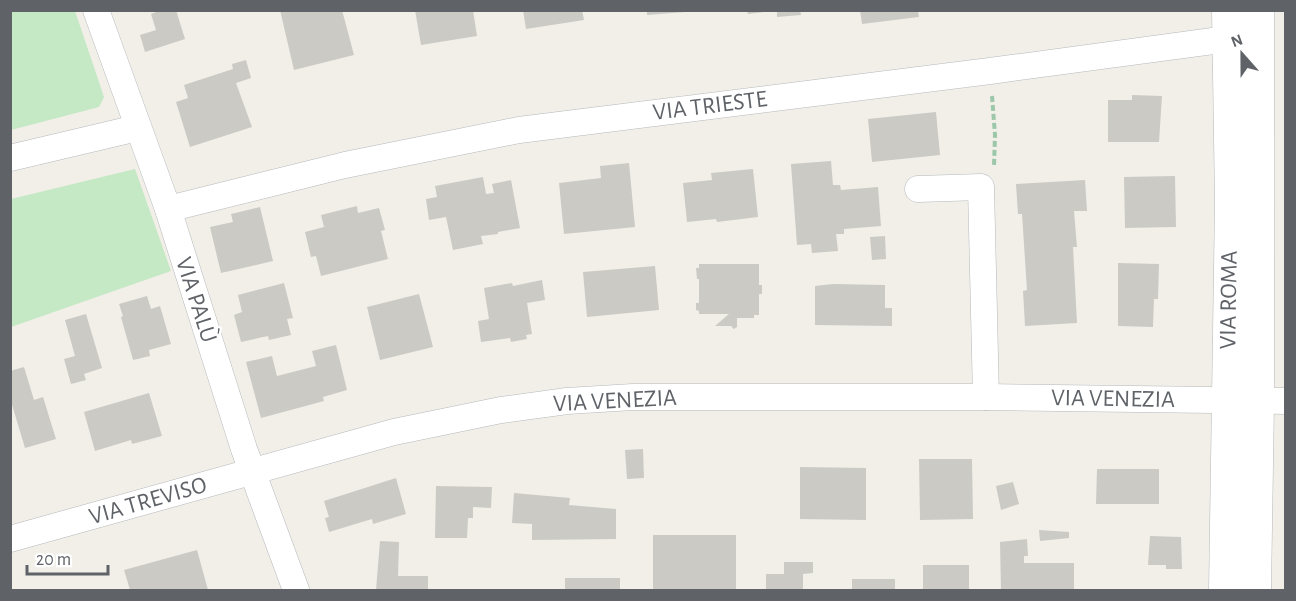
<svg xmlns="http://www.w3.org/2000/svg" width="1296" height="601" font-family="'Alegreya Sans',sans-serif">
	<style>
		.green { fill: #c5e8c5 }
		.building { fill: #cccac5 }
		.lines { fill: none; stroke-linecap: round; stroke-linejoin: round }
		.minor-casing { stroke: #b5b8bc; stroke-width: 27 }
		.tertiary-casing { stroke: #b5b8bc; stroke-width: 33 }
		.path { stroke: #9cc7a9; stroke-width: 4; stroke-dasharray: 6 3; stroke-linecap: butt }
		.minor { stroke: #fff; stroke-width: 26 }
		.tertiary { stroke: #fff; stroke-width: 32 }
		.labels { text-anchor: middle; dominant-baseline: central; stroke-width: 4.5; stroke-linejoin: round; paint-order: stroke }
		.street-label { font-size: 24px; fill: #5f6368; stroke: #fff }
	</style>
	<rect width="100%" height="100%" fill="#f1efe8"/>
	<!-- green -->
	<g class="green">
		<path d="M11,10L75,11L104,97L99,107L11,130Z"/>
		<path d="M135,169L171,271L11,327V199Z"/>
	</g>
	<!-- building -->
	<g class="building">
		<path d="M161,10H176L185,39L145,52L140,35L156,30L151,14Z"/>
		<path d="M280,10H342L354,55L294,70Z"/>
		<path d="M415,10H473L477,36L421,45Z"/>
		<path d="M523,10H582L584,20L526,29Z"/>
		<path d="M647,10H685V12L647,15Z"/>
		<path d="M747,10H764V12L748,14Z"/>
		<path d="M777,10H800L801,15L777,17Z"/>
		<path d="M860,10H918L919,17L862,24Z"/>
		<path d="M246,60L251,78L236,83L252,127L190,147L176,102L188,98L184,85L233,69L232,64Z"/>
		<path d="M1132,95L1162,96L1159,142H1108V100H1132Z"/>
		<path d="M936,112L940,155L872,162L868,119Z"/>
		<path d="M831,161L833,185H840L841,190L878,187L881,226L844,229V234H836L838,251L812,253L811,244L797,245L791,164Z"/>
		<path d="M629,163L635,227L564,234L559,183L601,178L600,166Z"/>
		<path d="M753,169L758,217L717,222L716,219L687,222L683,183L712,180L711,173Z"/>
		<path d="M1175,176L1176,227L1125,228L1124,177Z"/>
		<path d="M483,177L486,194L494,193L492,184L511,180L520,228L498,232V234L481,236L483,244L453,250L446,217L429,220L426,199L437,197L435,186Z"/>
		<path d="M1085,180L1087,211H1074L1077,247H1073L1077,323L1025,326L1023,291L1027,290L1022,214H1018L1016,184Z"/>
		<path d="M357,206L358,213L379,208L385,230L381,231L388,259L321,276L316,256L311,257L305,232L324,227L321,215Z"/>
		<path d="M260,207L273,261L221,273L210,227L233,222L231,214Z"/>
		<path d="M885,236L886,259L872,260L870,237Z"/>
		<path d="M1118,263L1159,264L1158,299H1154L1153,327L1118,326Z"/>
		<path d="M699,264H759V285H762V294H759V315H754V318H737V327L734,329L731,326H715L729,314H699V311L696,310V303H699V279H697L696,268H699Z"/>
		<path d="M655,266L659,310L587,317L583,272Z"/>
		<path d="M542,280L545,300L527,303L532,334L526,335L527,339L511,342L510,338L481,342L478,321L489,319L484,288L512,283L513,286Z"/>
		<path d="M284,283L293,318L287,319L291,335L269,340L268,336L241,342L234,315L242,312L238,295Z"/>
		<path d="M833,284L885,285V308H892V326L815,325V286Z"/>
		<path d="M419,294L433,347L380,360L367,307Z"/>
		<path d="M147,296L151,309L160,306L171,344L149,350L150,356L133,360L121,317L123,316L119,304Z"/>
		<path d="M86,314L102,368L84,374L86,380L71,384L64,359L75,356L65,320Z"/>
		<path d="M336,345L347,390L323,397L324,401L261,418L246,362L272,356L277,376L316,366L312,351Z"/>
		<path d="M24,367L34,400L43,397L56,439L25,448L10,398V371Z"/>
		<path d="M149,393L162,436L132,444L131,440L95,451L84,412Z"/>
		<path d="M643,449L644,478L627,479L625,450Z"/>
		<path d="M919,459H972L973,519L920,520Z"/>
		<path d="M800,467L866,468V520L800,519Z"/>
		<path d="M1097,469H1159V504H1096Z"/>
		<path d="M396,478L406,514L373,524L372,519L329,532L325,518L329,517L324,501Z"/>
		<path d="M1013,482L1019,504L1001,510L996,486Z"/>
		<path d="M436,486L492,487L491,508L473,507V518H468L467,538H435Z"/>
		<path d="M514,493L570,498L569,505L616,509V539L532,540V524L512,523Z"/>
		<path d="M1039,530L1069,532V538L1040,541Z"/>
		<rect x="653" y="535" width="83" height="55"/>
		<path d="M1150,536L1181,537L1182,569H1166V565H1148Z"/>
		<path d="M1027,539L1028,556H1024V563H1074V590H1001L1000,542Z"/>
		<path d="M380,541L399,542L398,576H428V590H376Z"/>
		<path d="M197,550L208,590H130L124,570Z"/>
		<path d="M784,562H813V573L803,574V590H766V574H784Z"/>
		<rect x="923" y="565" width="46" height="25"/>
		<rect x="565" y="578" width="55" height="12"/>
		<rect x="852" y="579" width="43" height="11"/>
	</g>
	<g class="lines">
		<defs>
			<g id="minor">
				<path d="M96,10L168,209L244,449L296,590"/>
				<path d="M10,158L137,128"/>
				<path d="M918,189L981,187L986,397"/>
				<path d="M168,209L345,165L519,130L990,71L1213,41H1248"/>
				<path d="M10,539L394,432L501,410L567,401L633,397H986L1286,401"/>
			</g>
			<g id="tertiary">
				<path d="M1225,590L1231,203L1228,10"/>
				<path d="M1255,590L1258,402V10"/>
			</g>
		</defs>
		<!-- minor casing -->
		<use href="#minor" class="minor-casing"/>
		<!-- tertiary casing -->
		<use href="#tertiary" class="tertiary-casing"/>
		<!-- path -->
		<path class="path" d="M992,96L995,135L994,166"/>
		<!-- minor -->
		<use href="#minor" class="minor"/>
		<!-- tertiary -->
		<use href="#tertiary" class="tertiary"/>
	</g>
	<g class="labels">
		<!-- street labels -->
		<g class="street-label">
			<text transform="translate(710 106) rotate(-7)">VIA TRIESTE</text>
			<text transform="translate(196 300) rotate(72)">VIA PALÙ</text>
			<text transform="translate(1229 300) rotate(-89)">VIA ROMA</text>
			<text transform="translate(1113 399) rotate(1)">VIA VENEZIA</text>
			<text transform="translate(615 401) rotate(-3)">VIA VENEZIA</text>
			<text transform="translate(148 501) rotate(-16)">VIA TREVISO</text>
		</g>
	</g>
	<!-- border -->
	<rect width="1296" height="601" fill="none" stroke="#5f6368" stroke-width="24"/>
	<!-- north arrow -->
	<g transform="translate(1242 54) rotate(339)" stroke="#ffffff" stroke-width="4.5" paint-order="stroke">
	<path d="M0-4.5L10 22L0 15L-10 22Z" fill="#5f6368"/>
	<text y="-9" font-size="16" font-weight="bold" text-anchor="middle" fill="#5f6368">N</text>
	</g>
	<!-- scale -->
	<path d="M27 565v9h81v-9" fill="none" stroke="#5f6368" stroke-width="3"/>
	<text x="36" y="565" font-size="18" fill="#5f6368" stroke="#ffffff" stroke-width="4.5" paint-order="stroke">20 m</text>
</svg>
